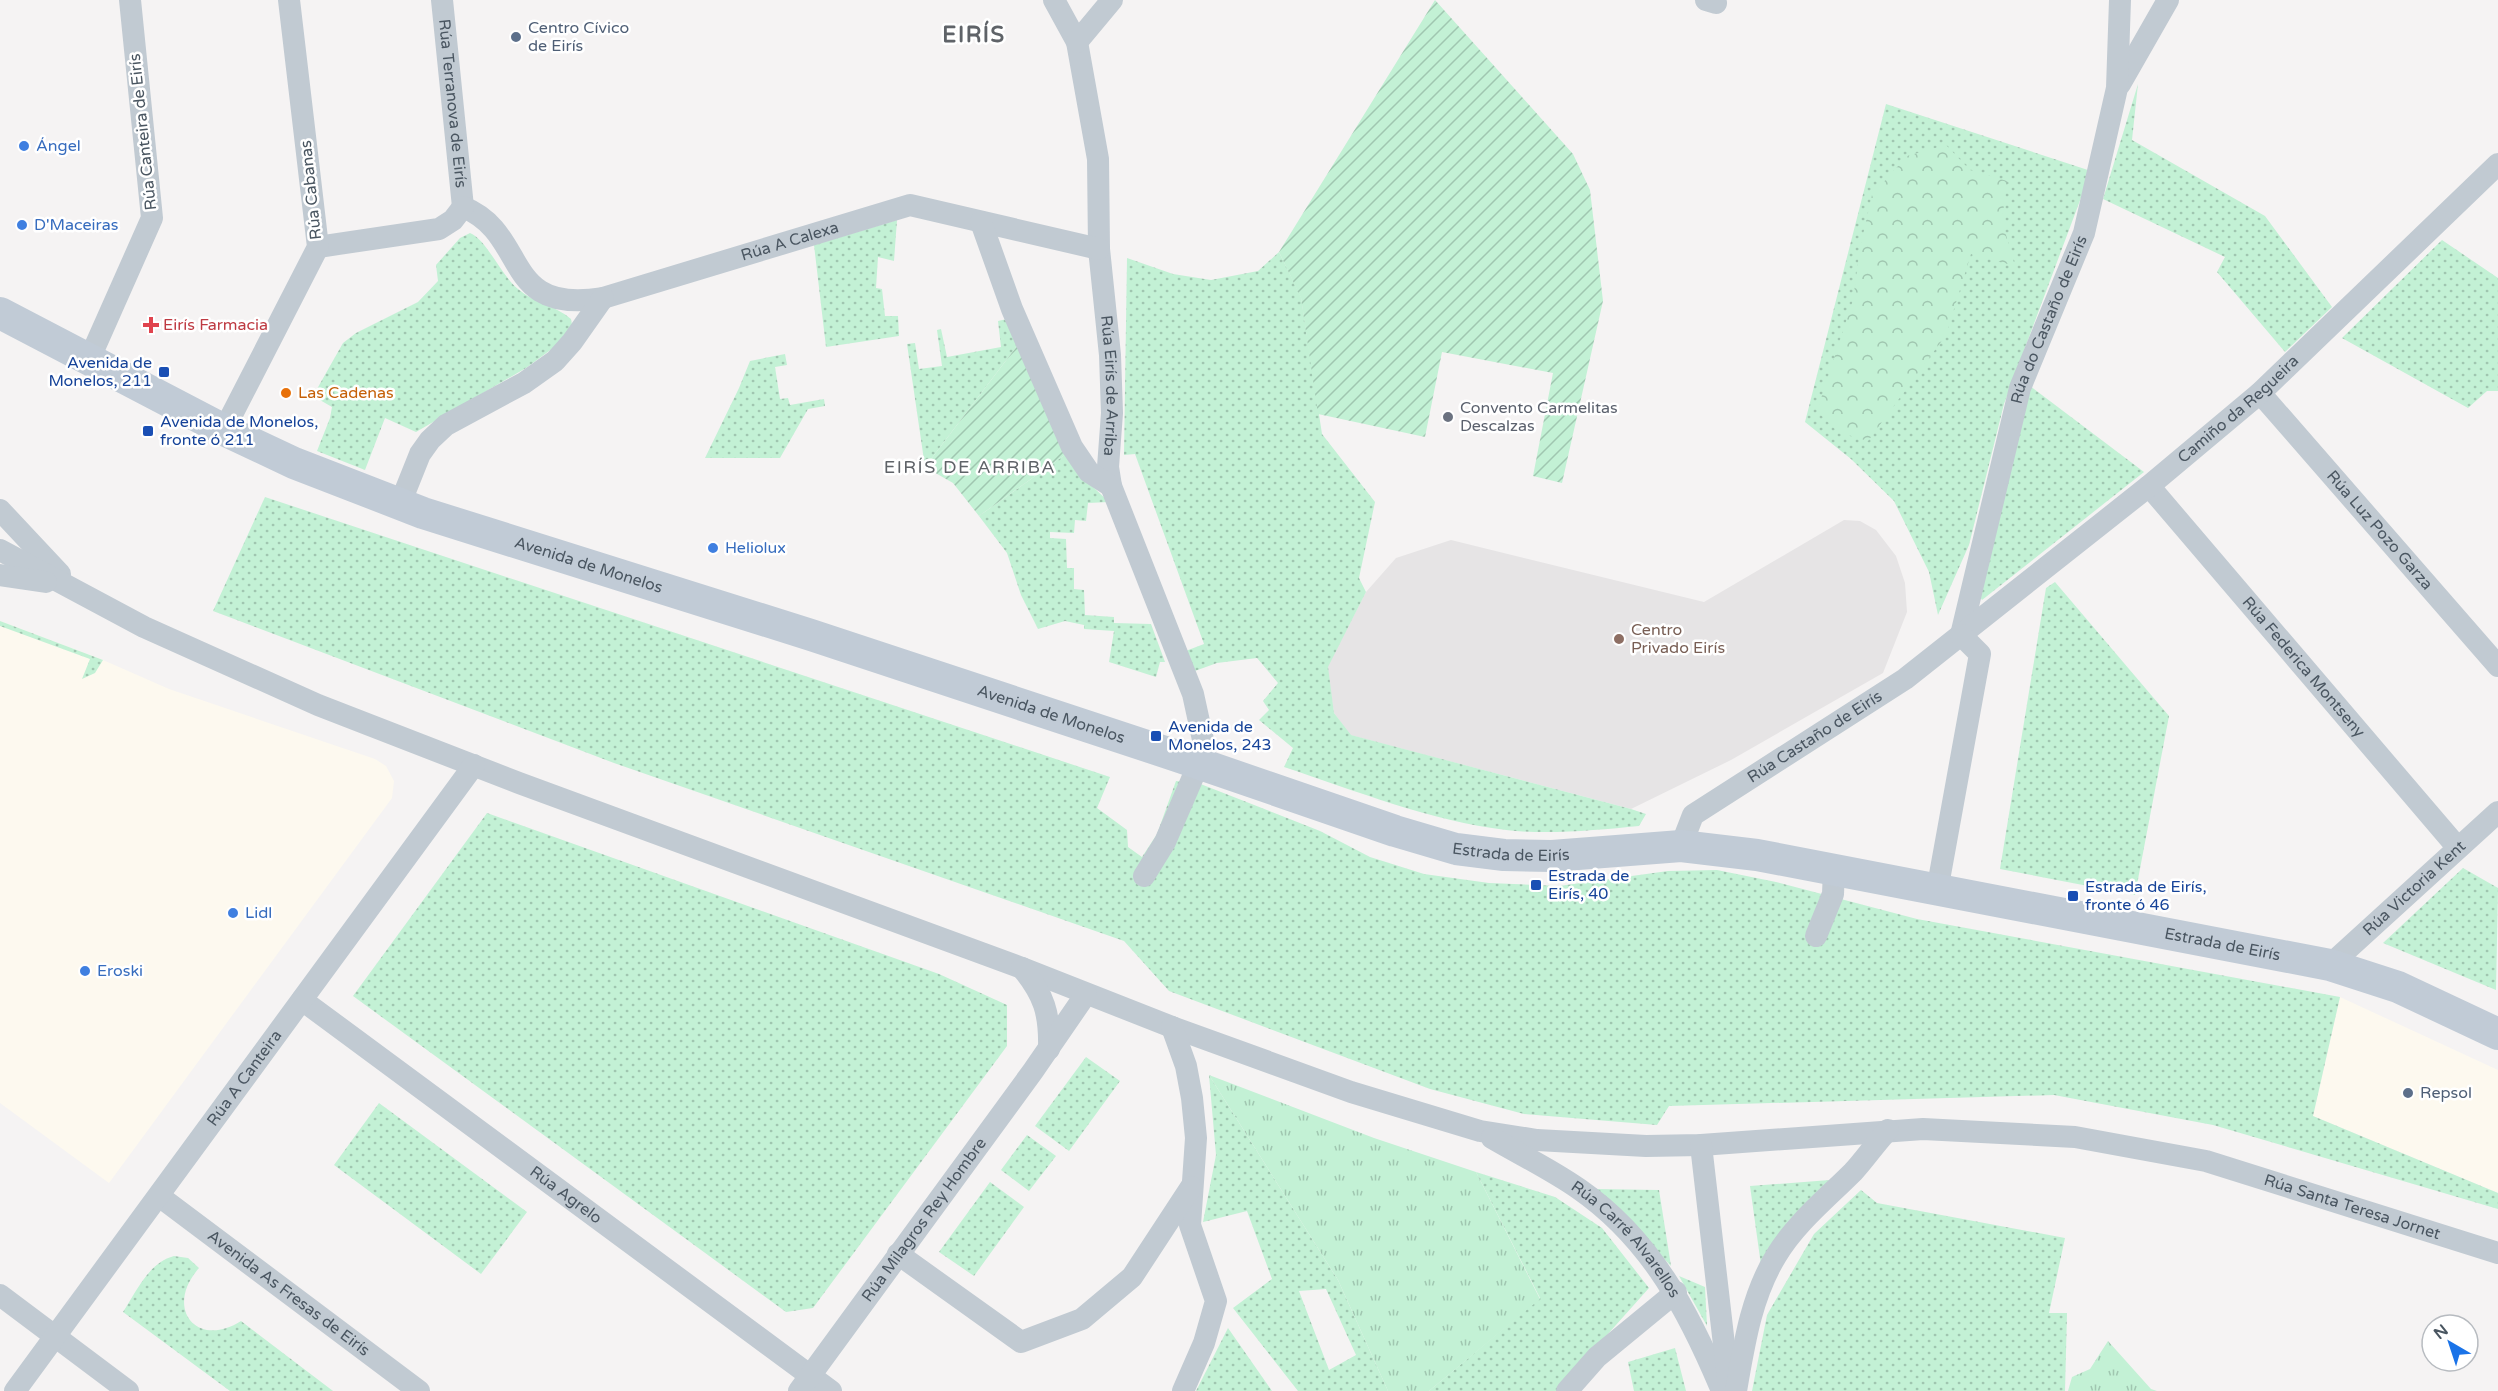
<svg xmlns="http://www.w3.org/2000/svg" width="2498" height="1391" font-family="'Varela Round',sans-serif">
	<style>
		.commercial { fill: #fdf9ef }
		.education { fill: #e6e4e5 }
		.grass { fill: url(#grass-dots); fill-rule: evenodd }
		.forest { fill: url(#forest-crowns) }
		.park { fill: url(#park-tufts) }
		.garden { fill: url(#garden-furrows) }
		.lines { fill: none; stroke-linecap: round; stroke-linejoin: round }
		.street { stroke: #c1cad2; stroke-width: 22 }
		.secondary { stroke: #c1cbd6; stroke-width: 32 }
		.service-dot { fill: #5c6f8a; stroke: #fff; stroke-width: 2 }
		.shop-dot { fill: #3f7fe0; stroke: #fff; stroke-width: 2 }
		.health-dot { fill: #e0444e; stroke: #fff; stroke-width: 2 }
		.transit-dot { fill: #1a4fb4; stroke: #fff; stroke-width: 2 }
		.food-dot { fill: #e8710a; stroke: #fff; stroke-width: 2 }
		.worship-dot { fill: #6b7280; stroke: #fff; stroke-width: 2 }
		.education-dot { fill: #8d6e63; stroke: #fff; stroke-width: 2 }
		.labels { text-anchor: middle; dominant-baseline: central; stroke-width: 5; stroke-linejoin: round; paint-order: stroke }
		.service-label { font-size: 16px; fill: #4e5e75; stroke: #fff; text-anchor: start }
		.street-label { font-size: 16px; fill: #4a5661; stroke: #fff }
		.shop-label { font-size: 16px; fill: #366cbe; stroke: #fff; text-anchor: start }
		.health-label { font-size: 16px; fill: #be3a42; stroke: #fff; text-anchor: start }
		.transit-label { font-size: 16px; fill: #164399; stroke: #fff; text-anchor: start }
		.food-label { font-size: 16px; fill: #c56008; stroke: #fff; text-anchor: start }
		.worship-label { font-size: 16px; fill: #5b616d; stroke: #fff; text-anchor: start }
		.education-label { font-size: 16px; fill: #785e54; stroke: #fff; text-anchor: start }
		.neighbourhood-label { font-size: 18px; letter-spacing: 1.5px; fill: #5f6368; stroke: #fff }
		.district-label { font-size: 22px; font-weight: bold; letter-spacing: 1.5px; fill: #5f6368; stroke: #fff }
	</style>
	<defs>
		<pattern id="grass-dots" width="8" height="8" patternUnits="userSpaceOnUse" patternTransform="scale(1.5)"><rect width="8" height="8" fill="#c3f1d5"/><path d="M2 2h.1M6 6h.1" fill="none" stroke="#a0c6b0" stroke-width="1.8" stroke-linecap="round"/></pattern>
		<pattern id="forest-crowns" width="20" height="18" patternUnits="userSpaceOnUse" patternTransform="scale(1.5)"><rect width="20" height="18" fill="#c3f1d5"/><path d="M2 6a3 3 0 1 1 6 0M12 15a3 3 0 1 1 6 0" fill="none" stroke="#a0c6b0"/></pattern>
		<pattern id="park-tufts" width="24" height="20" patternUnits="userSpaceOnUse" patternTransform="scale(1.5)"><rect width="24" height="20" fill="#c3f1d5"/><path d="M3 7l-1-3M5 7V3M7 7l1-3M15 17l-1-3M17 17v-4M19 17l1-3" fill="none" stroke="#a0c6b0"/></pattern>
		<pattern id="garden-furrows" width="10" height="10" patternUnits="userSpaceOnUse" patternTransform="scale(1.5)"><rect width="10" height="10" fill="#c3f1d5"/><path d="M-1 1l2-2M0 10L10 0M9 11l2-2" fill="none" stroke="#a0c6b0"/></pattern>
	</defs>
	<rect width="100%" height="100%" fill="#f5f3f3"/>
	<!-- commercial -->
	<g class="commercial">
		<path d="M0,621L103,660L169,689L375,759L386,766L394,781L392,798L109,1183L0,1103Z"/>
		<path d="M2340,997L2498,1070V1193L2313,1116Z"/>
	</g>
	<!-- education -->
	<path class="education" d="M1844,520L1860,521L1876,530L1896,556L1905,583L1907,612L1883,673L1731,760L1631,809L1350,735L1334,713L1327,667L1366,592L1396,558L1451,540L1704,602Z"/>
	<!-- grass -->
	<g class="grass">
		<path d="M2138,84L2132,140L2265,216L2332,307L2285,352L2217,272L2225,257L2103,199Z"/>
		<path d="M1886,104L2091,171L2004,404L1969,545L1938,615L1929,572L1894,501L1851,459L1805,422Z"/>
		<path d="M897,220L894,261L878,257L876,288L882,289L885,316H898L899,336L826,347L814,245Z"/>
		<path d="M470,233C487,240 500,274 518,289C534,303 555,305 571,319L572,325L560,343L526,368L416,432L385,418L365,470L317,451L330,418L332,407L313,396L343,343L356,333L418,302L438,281L436,265L460,238Z"/>
		<path d="M2442,240L2498,278V391H2487L2468,408L2342,338Z"/>
		<path d="M1279,252L1301,297L1322,434L1375,502L1359,578L1366,592L1328,667L1334,713L1351,735L1631,809L1646,814L1639,826C1598,830 1547,835 1506,830C1431,821 1356,791 1284,767L1293,748L1259,720L1269,710L1263,701L1278,683L1257,658L1217,663L1192,672L1183,652L1204,644L1135,454L1124,455L1127,258L1173,274L1211,280L1258,271Z"/>
		<path d="M1007,319L1017,346L925,467L907,344L915,343L919,369L942,366L937,330L941,329L947,357L1001,347L998,321Z"/>
		<path d="M785,354L787,365L775,367L780,399L788,398L790,405L824,399L825,406L808,409L780,458H705L739,388L750,361Z"/>
		<path d="M2030,386L2144,472L1982,600L1978,594Z"/>
		<path d="M1066,454L1075,470L1109,502L1088,503L1086,521L1075,520L1074,533L1050,532V538L1066,539L1067,568H1074V589L1084,590L1085,615L1114,617V623L1151,624L1165,662H1160L1156,677L1109,662L1114,631L1084,629V625L1065,621L1038,629L1021,595L1007,553L979,516Z"/>
		<path d="M265,497L1110,777L1097,808L1127,830L1128,847L1142,857L1157,834L1176,781L1198,783L1320,831L1370,857L1424,874L1489,883L1559,886L1668,871L1717,870L1776,882L1917,919L2340,997L2313,1116L2498,1193V1209L2213,1125L2054,1095L1669,1106L1657,1125L1524,1114L1430,1089L1169,991L1124,941L614,763L213,611Z"/>
		<path d="M2055,582L2169,716L2135,895L2000,869L2046,588Z"/>
		<path d="M0,621L103,660L95,673L82,679L90,659L0,626Z"/>
		<path d="M487,813L939,974L1007,1005V1046L813,1308L786,1312L353,996Z"/>
		<path d="M2463,868L2498,888L2496,990L2383,943Z"/>
		<path d="M1086,1057L1120,1081L1069,1151L1035,1126Z"/>
		<path d="M1209,1075L1338,1280L1388,1391H1298L1233,1308L1272,1279L1247,1211L1203,1222L1216,1155ZM1326,1289L1356,1355L1329,1370L1299,1291Z"/>
		<path d="M379,1103L527,1212L481,1274L334,1165Z"/>
		<path d="M1027,1135L1056,1156L1029,1191L1001,1170Z"/>
		<path d="M1476,1172L1555,1197L1602,1228L1649,1288L1557,1391H1429L1540,1298Z"/>
		<path d="M1830,1180L1761,1265L1750,1186Z"/>
		<path d="M990,1182L1024,1207L974,1276L939,1252Z"/>
		<path d="M1596,1189L1659,1190L1671,1266Z"/>
		<path d="M1861,1190L1877,1203L2065,1238L2049,1313H2067L2065,1391H1752L1767,1315L1814,1234Z"/>
		<path d="M174,1256L188,1258L199,1268C163,1309 198,1349 241,1321L333,1391H230L123,1312C137,1291 148,1263 174,1256Z"/>
		<path d="M1679,1276L1705,1287L1707,1326Z"/>
		<path d="M1228,1328L1272,1391H1196Z"/>
		<path d="M1675,1348L1686,1391H1634L1628,1362Z"/>
	</g>
	<!-- forest -->
	<path class="forest" d="M1946,145L1970,170L2007,181L2002,221L2015,266L1971,254L1946,335L1868,441L1838,432L1817,411L1853,300L1860,248L1872,195L1907,156Z"/>
	<!-- park -->
	<g class="park">
		<path d="M1209,1075L1374,1138L1476,1172L1540,1299L1429,1391H1388L1338,1280Z"/>
		<path d="M2108,1341L2151,1389L2157,1391H2068L2072,1377L2090,1369Z"/>
	</g>
	<!-- garden -->
	<g class="garden">
		<path d="M1435,0L1573,154L1590,190L1603,301L1562,483L1533,476L1553,373L1442,352L1425,437L1318,414L1301,298L1279,252Z"/>
		<path d="M1017,346L1066,454L979,516L953,483L925,467Z"/>
	</g>
	<g class="lines">
		<!-- street -->
		<g class="street">
			<path id="s1" d="M442,0L463,207"/>
			<path id="s2" d="M1054,0L1077,42L1098,159L1099,249L1110,355L1112,413L1108,467L1111,486L1193,694L1205,749L1165,842L1144,876"/>
			<path d="M1706,0L1716,3"/>
			<path d="M1077,42L1112,0"/>
			<path d="M2120,84L2168,0"/>
			<path id="s3" d="M463,207C530,234 500,315 603,298L910,205L1099,249"/>
			<path d="M981,222L1012,309L1072,447L1089,472L1111,486"/>
			<path d="M318,247L439,229L453,220L463,207"/>
			<path d="M89,360L152,218L130,0"/>
			<path id="s4" d="M2260,393L2498,666"/>
			<path d="M224,430L318,247L289,0"/>
			<path id="s5" d="M2149,486L2458,848"/>
			<path d="M400,504L420,454L430,440L446,425L524,383L555,361L572,342L603,298"/>
			<path d="M0,510L60,574"/>
			<path id="s6" d="M0,550L144,627L318,705L519,783L1022,968L1172,1027L1351,1092L1480,1131L1537,1140L1646,1146L1701,1145L1923,1129L2075,1137L2206,1161L2498,1253"/>
			<path d="M0,575L46,582"/>
			<path id="s7" d="M1961,635L2020,388L2084,233L2117,88L2120,0"/>
			<path id="s8" d="M1681,846L1693,815L1905,679L2149,486L2260,393L2498,164"/>
			<path d="M1937,891L1980,654L1961,635"/>
			<path d="M1816,936L1833,894L1834,870"/>
			<path id="s9" d="M2330,965L2498,812"/>
			<path d="M1022,968C1044,995 1050,1013 1049,1049"/>
			<path id="s10" d="M302,1000L831,1391"/>
			<path d="M1172,1027L1186,1066L1192,1098L1196,1138L1190,1225L1216,1301L1204,1343L1183,1391"/>
			<path id="s11" d="M1492,1138C1521,1155 1552,1170 1579,1189C1651,1239 1689,1312 1722,1391"/>
			<path d="M1701,1145L1729,1388"/>
			<path id="s12" d="M159,1196L419,1391"/>
			<path d="M898,1254L1021,1342L1082,1319L1132,1277L1191,1187"/>
			<path d="M0,1295L128,1391"/>
			<path id="s13" d="M15,1391L474,765"/>
			<path id="s14" d="M799,1391L1033,1071L1086,994"/>
			<path d="M1567,1391L1597,1357L1676,1292"/>
			<path d="M1736,1391C1744,1345 1751,1297 1776,1256C1796,1223 1826,1199 1853,1172C1865,1159 1875,1144 1888,1130"/>
		</g>
		<!-- secondary -->
		<path class="secondary" id="s15" d="M0,313L224,430L294,463L423,513L811,635L1180,757L1395,831L1456,849L1504,855L1552,856L1681,846L1757,855L2330,965L2398,987L2498,1034"/>
	</g>
	<!-- markers -->
	<g class="service-dot">
		<circle cx="516" cy="37" r="6"/>
		<circle cx="2408" cy="1093" r="6"/>
	</g>
	<g class="shop-dot">
		<circle cx="24" cy="146" r="6"/>
		<circle cx="22" cy="225" r="6"/>
		<circle cx="713" cy="548" r="6"/>
		<circle cx="233" cy="913" r="6"/>
		<circle cx="85" cy="971" r="6"/>
	</g>
	<path class="health-dot" d="M148 316h6v6h6v6h-6v6h-6v-6h-6v-6h6z"/>
	<g class="transit-dot">
		<rect x="158" y="366" width="12" height="12" rx="3"/>
		<rect x="142" y="425" width="12" height="12" rx="3"/>
		<rect x="1150" y="730" width="12" height="12" rx="3"/>
		<rect x="1530" y="879" width="12" height="12" rx="3"/>
		<rect x="2067" y="890" width="12" height="12" rx="3"/>
	</g>
	<circle class="food-dot" cx="286" cy="393" r="6"/>
	<circle class="worship-dot" cx="1448" cy="417" r="6"/>
	<circle class="education-dot" cx="1619" cy="639" r="6"/>
	<g class="labels">
		<!-- service labels -->
		<g class="service-label">
			<text x="528" y="28">Centro Cívico<tspan x="528" dy="18">de Eirís</tspan></text>
			<text x="2420" y="1093">Repsol</text>
		</g>
		<!-- street labels -->
		<g class="street-label">
			<text stroke="none"><textPath href="#s1" startOffset="104">Rúa Terranova de Eirís</textPath></text>
			<text transform="translate(143 132) rotate(-96)">Rúa Canteira de Eirís</text>
			<text transform="translate(311 190) rotate(-96)">Rúa Cabanas</text>
			<text stroke="none"><textPath href="#s3" startOffset="376">Rúa A Calexa</textPath></text>
			<text stroke="none"><textPath href="#s7" startOffset="328">Rúa do Castaño de Eirís</textPath></text>
			<text stroke="none"><textPath href="#s2" startOffset="394">Rúa Eirís de Arriba</textPath></text>
			<text stroke="none"><textPath href="#s8" startOffset="714">Camiño da Regueira</textPath></text>
			<text stroke="none"><textPath href="#s4" startOffset="182">Rúa Luz Pozo Garza</textPath></text>
			<text stroke="none"><textPath href="#s15" startOffset="642">Avenida de Monelos</textPath></text>
			<text stroke="none"><textPath href="#s5" startOffset="238">Rúa Federica Montseny</textPath></text>
			<text stroke="none"><textPath href="#s15" startOffset="1128">Avenida de Monelos</textPath></text>
			<text stroke="none"><textPath href="#s8" startOffset="178">Rúa Castaño de Eirís</textPath></text>
			<text stroke="none"><textPath href="#s15" startOffset="1610">Estrada de Eirís</textPath></text>
			<text stroke="none"><textPath href="#s9" startOffset="114">Rúa Victoria Kent</textPath></text>
			<text stroke="none"><textPath href="#s15" startOffset="2331">Estrada de Eirís</textPath></text>
			<text stroke="none"><textPath href="#s13" startOffset="388">Rúa A Canteira</textPath></text>
			<text stroke="none"><textPath href="#s10" startOffset="328">Rúa Agrelo</textPath></text>
			<text stroke="none"><textPath href="#s6" startOffset="2475">Rúa Santa Teresa Jornet</textPath></text>
			<text stroke="none"><textPath href="#s14" startOffset="212">Rúa Milagros Rey Hombre</textPath></text>
			<text stroke="none"><textPath href="#s11" startOffset="170">Rúa Carré Alvarellos</textPath></text>
			<text stroke="none"><textPath href="#s12" startOffset="162">Avenida As Fresas de Eirís</textPath></text>
		</g>
		<!-- shop labels -->
		<g class="shop-label">
			<text x="36" y="146">Ángel</text>
			<text x="34" y="225">D'Maceiras</text>
			<text x="725" y="548">Heliolux</text>
			<text x="245" y="913">Lidl</text>
			<text x="97" y="971">Eroski</text>
		</g>
		<!-- health labels -->
		<g class="health-label">
			<text x="163" y="325">Eirís Farmacia</text>
		</g>
		<!-- transit labels -->
		<g class="transit-label">
			<text x="152" y="363" text-anchor="end">Avenida de<tspan x="152" dy="18">Monelos, 211</tspan></text>
			<text x="160" y="422">Avenida de Monelos,<tspan x="160" dy="18">fronte ó 211</tspan></text>
			<text x="1168" y="727">Avenida de<tspan x="1168" dy="18">Monelos, 243</tspan></text>
			<text x="1548" y="876">Estrada de<tspan x="1548" dy="18">Eirís, 40</tspan></text>
			<text x="2085" y="887">Estrada de Eirís,<tspan x="2085" dy="18">fronte ó 46</tspan></text>
		</g>
		<!-- food labels -->
		<g class="food-label">
			<text x="298" y="393">Las Cadenas</text>
		</g>
		<!-- worship labels -->
		<g class="worship-label">
			<text x="1460" y="408">Convento Carmelitas<tspan x="1460" dy="18">Descalzas</tspan></text>
		</g>
		<!-- education labels -->
		<g class="education-label">
			<text x="1631" y="630">Centro<tspan x="1631" dy="18">Privado Eirís</tspan></text>
		</g>
		<!-- neighbourhood labels -->
		<g class="neighbourhood-label">
			<text x="970" y="467">EIRÍS DE ARRIBA</text>
		</g>
		<!-- district labels -->
		<g class="district-label">
			<text x="974" y="35">EIRÍS</text>
		</g>
	</g>
	<!-- north arrow -->
	<g transform="translate(2450 1343) rotate(321)"><circle r="28" fill="#ffffff" stroke="#b7bbc0" stroke-width="1.5"/>
	<path d="M0-4.5L10 22L0 15L-10 22Z" fill="#1a73e8"/>
	<text y="-9" font-size="16" font-weight="bold" text-anchor="middle" fill="#4a5661">N</text>
	</g>
</svg>
